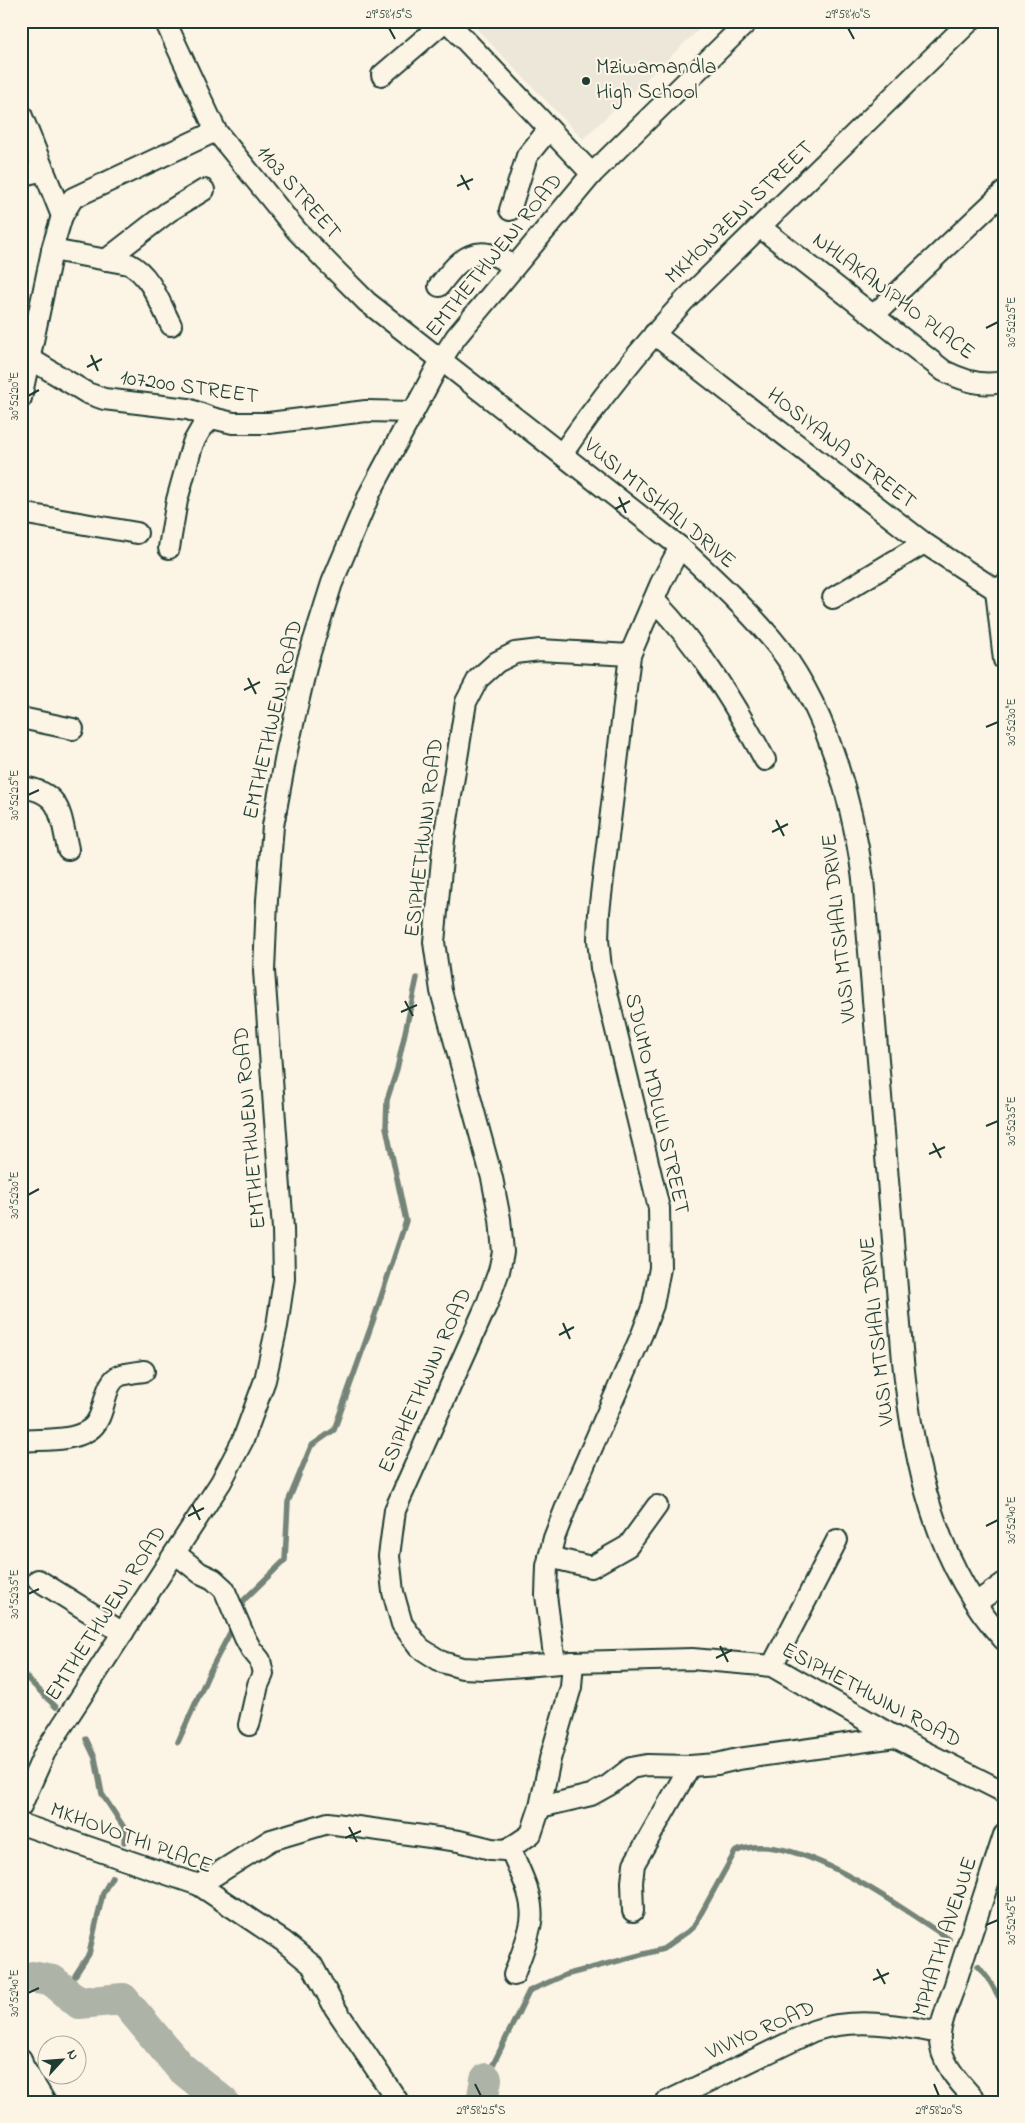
<svg xmlns="http://www.w3.org/2000/svg" width="1025" height="2123" font-family="'Indie Flower',sans-serif">
	<style>
		.built { fill: #ece7d8 }
		.lines { fill: none; stroke-linecap: round; stroke-linejoin: round }
		.stream { stroke: #758479; stroke-width: 5.5 }
		.river { stroke: #aeb3a7; stroke-width: 32 }
		.minor-casing { stroke: #1f3d34; stroke-width: 24 }
		.minor { stroke: #fcf5e5; stroke-width: 20 }
		.ticks { fill: none; stroke: #1f3d34; stroke-width: 2 }
		.poi-dot { fill: #1f3d34; stroke: #fcf5e5; stroke-width: 2 }
		.labels { text-anchor: middle; dominant-baseline: central; stroke-width: 4.5; stroke-linejoin: round; paint-order: stroke }
		.poi-label { font-size: 22px; fill: #1f3d34; stroke: #fcf5e5; text-anchor: start }
		.street-label { font-size: 22px; fill: #1f3d34; stroke: #fcf5e5 }
		.neatline { fill: none; stroke: #1f3d34; stroke-width: 2 }
		.ticks-label { font-size: 12px; text-anchor: middle; fill: #1f3d34 }
	</style>
	<rect width="100%" height="100%" fill="#fcf5e5"/>
	<filter id="ink" filterUnits="userSpaceOnUse"><feTurbulence type="fractalNoise" baseFrequency=".02" numOctaves="2"/><feDisplacementMap in="SourceGraphic" scale="10" xChannelSelector="R" yChannelSelector="G"/><feConvolveMatrix kernelMatrix="1 2 1 2 8 2 1 2 1" color-interpolation-filters="sRGB"/></filter>
	<g filter="url(#ink)">
		<!-- built -->
		<g class="built">
			<path d="M469,21H708L583,139Z"/>
			<path d="M21,166L27,180L31,226L21,283Z"/>
		</g>
		<g class="lines">
			<!-- stream -->
			<g class="stream">
				<path d="M241,1614L243,1601L285,1560L288,1502L311,1446L334,1430L374,1318L406,1221L386,1127L387,1100L397,1069L417,978"/>
				<path d="M21,1672L56,1707"/>
				<path d="M86,1739L95,1758L102,1794L125,1829L124,1842"/>
				<path d="M178,1742L210,1671L233,1627"/>
				<path d="M978,1966L989,1980L1004,2006"/>
				<path d="M65,1991L89,1954L103,1893L112,1877"/>
				<path d="M486,2079L529,1991L565,1975L663,1949L693,1928L735,1852C790,1825 902,1909 949,1939"/>
			</g>
			<!-- river -->
			<g class="river">
				<path d="M32,1977L53,1981L79,2003L123,1999L180,2067L223,2102"/>
				<path d="M482,2102L486,2079"/>
			</g>
			<defs>
				<g id="minor">
					<path d="M165,21L216,131L297,231L328,263L367,302L680,547C711,576 743,605 771,638C825,701 852,799 863,879L903,1361C913,1460 934,1563 1004,1640"/>
					<path d="M447,21L592,174"/>
					<path d="M382,75L445,21"/>
					<path d="M21,114L62,216"/>
					<path d="M21,173L27,174L44,170"/>
					<path d="M510,210L527,156L549,129"/>
					<path d="M760,227L944,371C962,380 984,388 1004,381"/>
					<path d="M52,250L129,264C151,275 160,304 171,325"/>
					<path d="M106,260L168,212L204,190"/>
					<path d="M439,286C451,270 466,249 489,254C498,256 507,262 514,266"/>
					<path d="M874,315L1004,192"/>
					<path d="M654,334L924,543L996,590L1004,585"/>
					<path d="M21,356L29,358L87,393L104,399L188,409L212,418L233,423H269L366,411L413,412"/>
					<path d="M21,398L53,246L62,216L73,198L216,131"/>
					<path d="M562,454C599,400 641,348 685,300L970,21"/>
					<path d="M21,513L137,533"/>
					<path d="M169,548L177,500L190,453L193,443L201,429L212,418"/>
					<path d="M996,590L1004,660"/>
					<path d="M833,598L924,543"/>
					<path d="M654,600C701,649 733,701 765,760"/>
					<path d="M630,655L540,650L515,653L497,662L478,679L466,702L444,839L434,942L441,991L492,1178L500,1219L503,1252L499,1271L487,1304L395,1510L389,1556L393,1592L402,1624L420,1648L442,1662L462,1668L485,1669L573,1662L692,1659L772,1666L895,1737L1004,1792"/>
					<path d="M21,718L73,729"/>
					<path d="M21,787C62,792 60,814 68,849"/>
					<path d="M21,1441C43,1439 71,1442 89,1430C108,1418 101,1382 121,1375C128,1373 137,1372 144,1371"/>
					<path d="M175,1553L200,1573L213,1579L224,1589L245,1638L251,1649L260,1660L263,1674L258,1685L249,1725"/>
					<path d="M549,1557L591,1567L628,1546L657,1506"/>
					<path d="M38,1580L123,1633"/>
					<path d="M976,1603L1004,1583"/>
					<path d="M555,1663L546,1595L547,1566L554,1538L568,1502L642,1334L653,1305L660,1268L659,1208L601,968L598,940L599,912L630,655L661,583L680,547"/>
					<path d="M772,1666L837,1540"/>
					<path d="M21,1806L45,1752L221,1482L243,1440L265,1380L277,1326L284,1279L283,1229L264,971L267,900L273,826L287,750L308,659L332,583L370,493L441,360L456,337L592,174L748,21"/>
					<path d="M540,1807L591,1795L609,1785L631,1768L647,1765L690,1766L717,1764L738,1759L895,1737"/>
					<path d="M21,1824L199,1885L283,1941L312,1965L335,2008L397,2100"/>
					<path d="M510,1848C519,1870 535,1898 531,1922C528,1940 520,1958 514,1975"/>
					<path d="M199,1885L271,1840L328,1823L459,1841L491,1849L504,1850L510,1848L531,1834L540,1807L550,1759L571,1687L573,1662"/>
					<path d="M633,1911L632,1882L634,1864L690,1766"/>
					<path d="M21,2059L23,2066L45,2102"/>
					<path d="M666,2102L813,2031C854,2017 899,2025 940,2033"/>
					<path d="M977,2102C960,2084 937,2060 940,2033C942,2017 950,2000 955,1985C970,1935 988,1885 1004,1835"/>
				</g>
			</defs>
			<!-- minor casing -->
			<use href="#minor" class="minor-casing"/>
			<!-- minor -->
			<use href="#minor" class="minor"/>
		</g>
	</g>
	<!-- ticks -->
	<path class="ticks" d="M389,28L395,39M848,28L854,39M461,175L469,190M457,186L473,179M986,328L998,322M91,355L98,371M87,367L102,359M28,396L39,390M619,497L626,513M615,509L630,501M248,678L256,694M244,690L260,682M986,727L998,722M28,795L39,790M776,820L784,836M772,832L788,824M405,1001L413,1016M401,1012L417,1005M986,1126L998,1121M933,1143L941,1158M929,1154L945,1147M28,1195L39,1189M563,1323L570,1339M559,1335L574,1327M192,1504L200,1520M188,1516L204,1508M986,1526L998,1520M28,1594L39,1589M720,1646L728,1662M716,1658L732,1650M349,1827L357,1842M345,1838L361,1831M986,1925L998,1920M877,1969L885,1984M873,1980L889,1973M28,1993L39,1988M475,2084L481,2096M934,2084L939,2096"/>
	<!-- markers -->
	<circle class="poi-dot" cx="586" cy="81" r="5"/>
	<g class="labels">
		<!-- poi labels -->
		<g class="poi-label">
			<text x="596" y="68">Mziwamandla<tspan x="596" dy="25">High School</tspan></text>
		</g>
		<!-- street labels -->
		<g class="street-label">
			<text transform="translate(298 193) rotate(49)">1103 STREET</text>
			<text transform="translate(740 213) rotate(-44)">MKHONZENI STREET</text>
			<text transform="translate(495 256) rotate(-51)">EMTHETHWENI ROAD</text>
			<text transform="translate(893 297) rotate(37)">NHLAKANIPHO PLACE</text>
			<text transform="translate(189 388) rotate(8)">107200 STREET</text>
			<text transform="translate(841 449) rotate(38)">HOSIYANA STREET</text>
			<text transform="translate(659 504) rotate(40)">VUSI MTSHALI DRIVE</text>
			<text transform="translate(274 720) rotate(-77)">EMTHETHWENI ROAD</text>
			<text transform="translate(425 838) rotate(-83)">ESIPHETHWINI ROAD</text>
			<text transform="translate(840 928) rotate(-96)">VUSI MTSHALI DRIVE</text>
			<text transform="translate(656 1104) rotate(77)">SDUMO MDLULI STREET</text>
			<text transform="translate(251 1128) rotate(-95)">EMTHETHWENI ROAD</text>
			<text transform="translate(878 1331) rotate(-96)">VUSI MTSHALI DRIVE</text>
			<text transform="translate(426 1381) rotate(-66)">ESIPHETHWINI ROAD</text>
			<text transform="translate(107 1614) rotate(-57)">EMTHETHWENI ROAD</text>
			<text transform="translate(871 1696) rotate(28)">ESIPHETHWINI ROAD</text>
			<text transform="translate(131 1839) rotate(20)">MKHOVOTHI PLACE</text>
			<text transform="translate(946 1937) rotate(-72)">MPHATHI AVENUE</text>
			<text transform="translate(761 2031) rotate(-24)">VIVIYO ROAD</text>
		</g>
	</g>
	<!-- margin -->
	<rect width="1025" height="2123" fill="none" stroke="#fcf5e5" stroke-width="55"/>
	<!-- north arrow -->
	<g transform="translate(62 2060) rotate(64)"><circle r="24" fill="#fcf5e5" stroke="#a4ab9e"/>
	<path d="M0-4L9 19L0 12L-9 19Z" fill="#1f3d34"/>
	<text y="-8" font-size="14" font-weight="bold" text-anchor="middle" fill="#1f3d34">N</text>
	</g>
	<rect x="28" y="28" width="970" height="2068" class="neatline"/>
	<g class="ticks-label">
		<text x="389" y="18">29°58'15"S</text>
		<text x="848" y="18">29°58'10"S</text>
		<text transform="translate(1011 322) rotate(-90)" y="4">30°52'25"E</text>
		<text transform="translate(14 396) rotate(-90)" y="4">30°52'20"E</text>
		<text transform="translate(1011 722) rotate(-90)" y="4">30°52'30"E</text>
		<text transform="translate(14 795) rotate(-90)" y="4">30°52'25"E</text>
		<text transform="translate(1011 1121) rotate(-90)" y="4">30°52'35"E</text>
		<text transform="translate(14 1195) rotate(-90)" y="4">30°52'30"E</text>
		<text transform="translate(1011 1520) rotate(-90)" y="4">30°52'40"E</text>
		<text transform="translate(14 1594) rotate(-90)" y="4">30°52'35"E</text>
		<text transform="translate(1011 1920) rotate(-90)" y="4">30°52'45"E</text>
		<text transform="translate(14 1993) rotate(-90)" y="4">30°52'40"E</text>
		<text x="481" y="2114">29°58'25"S</text>
		<text x="939" y="2114">29°58'20"S</text>
	</g>
</svg>
